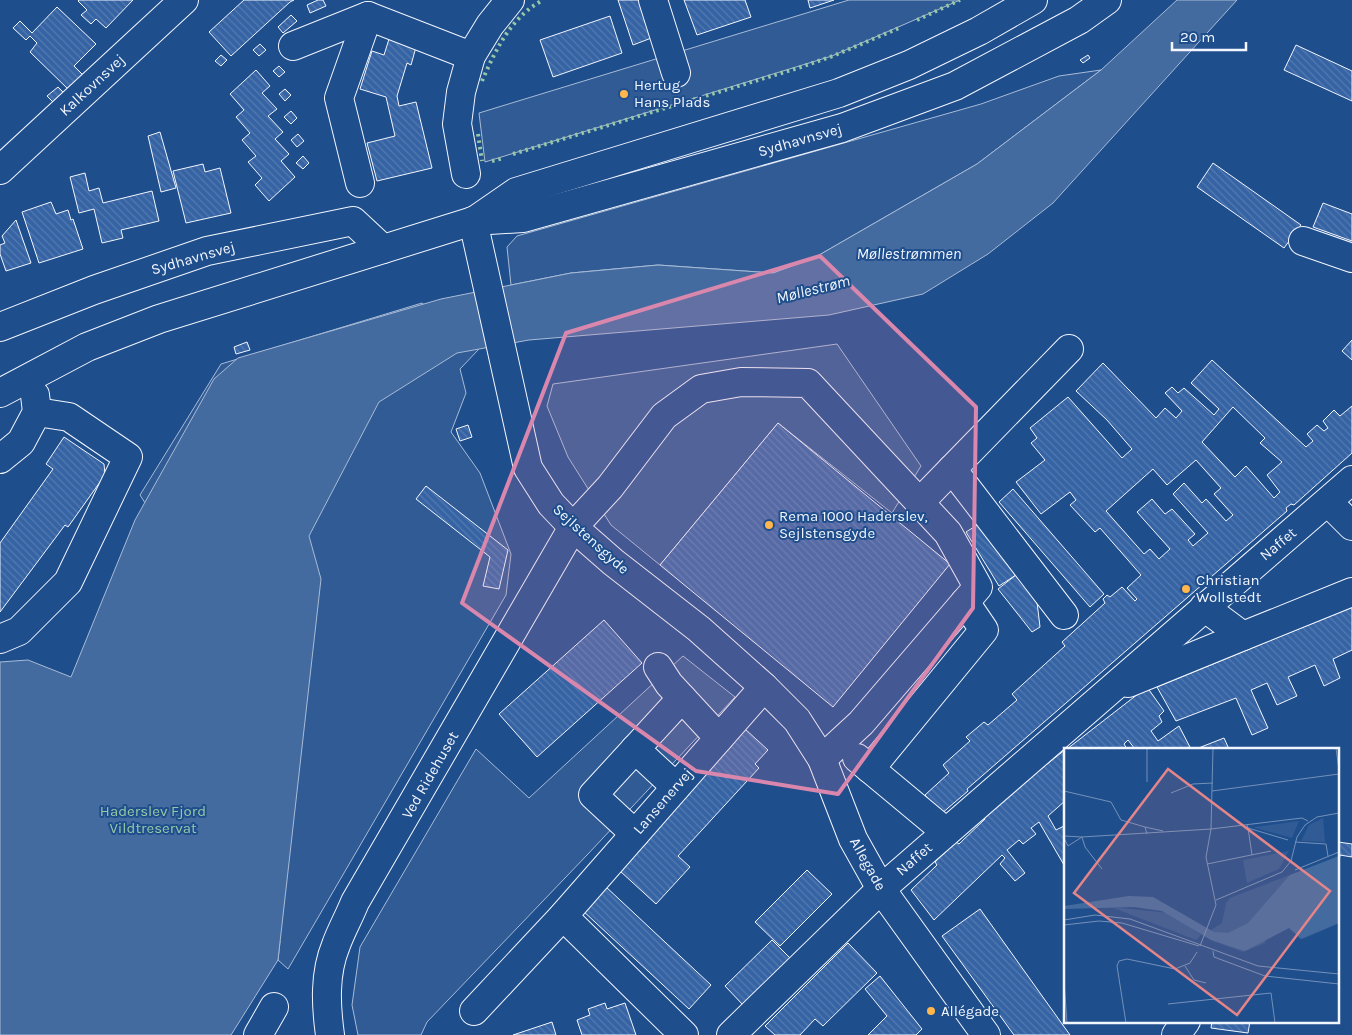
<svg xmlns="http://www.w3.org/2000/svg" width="1352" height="1035" font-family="Karla,sans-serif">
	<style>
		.built { fill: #305b95; stroke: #a8bbd7 }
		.water { fill: #446ba0; stroke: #a8bbd7 }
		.building { fill: url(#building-back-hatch); stroke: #f2f6ff; fill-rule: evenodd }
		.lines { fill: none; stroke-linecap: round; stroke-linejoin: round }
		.minor-casing { stroke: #f2f6ff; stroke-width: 30 }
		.minor { stroke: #1f4e8c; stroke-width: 28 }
		.hedge { stroke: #97c8a6; stroke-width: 4; stroke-dasharray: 2.5 4; stroke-linecap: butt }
		.marked { fill: #da87ad; fill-opacity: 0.2; stroke: #da87ad; stroke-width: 4; stroke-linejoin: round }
		.poi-dot { fill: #ffb74d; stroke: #1f4e8c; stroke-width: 2 }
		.labels { text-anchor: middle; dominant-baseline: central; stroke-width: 4; stroke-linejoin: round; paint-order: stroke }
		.street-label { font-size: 15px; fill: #f2f6ff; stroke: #1f4e8c }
		.poi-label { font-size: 15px; fill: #f2f6ff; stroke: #1f4e8c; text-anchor: start }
		.park-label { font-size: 15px; fill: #97c8a6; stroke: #1f4e8c }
		.water-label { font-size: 16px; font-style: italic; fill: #f2f6ff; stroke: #1f4e8c }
		.inset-road { fill: none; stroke: #7391ba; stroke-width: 1 }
		.view { fill: #e38589; fill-opacity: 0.15; stroke: #e38589; stroke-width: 2.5 }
		.inset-edge { fill: none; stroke: #f2f6ff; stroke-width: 2.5 }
	</style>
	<defs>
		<pattern id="building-back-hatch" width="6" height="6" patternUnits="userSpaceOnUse" patternTransform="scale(1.25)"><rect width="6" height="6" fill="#3563a3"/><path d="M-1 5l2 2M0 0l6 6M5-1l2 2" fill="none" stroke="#537ab1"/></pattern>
	</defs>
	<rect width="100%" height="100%" fill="#1f4e8c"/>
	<!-- built -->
	<g class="built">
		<path d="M849,0H960L832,56L485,162L479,113Z"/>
		<path d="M1101,70L977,164L814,258L773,273L658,265L571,273L511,285L507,247L517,236L981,104L1059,76Z"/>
		<path d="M422,303L479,349L460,369L466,393L451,432L480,473L511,554L506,595L288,969L278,960L280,941L0,1035V677L76,683L180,558L140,495L221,364Z"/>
		<path d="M837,344L921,466L892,513L778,423L660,565L611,525L568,457L547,406L553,384Z"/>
		<path d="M683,656L735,697L588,854L427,1022L421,1035H358L352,1005L360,947L476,749L529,798Z"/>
	</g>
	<!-- water -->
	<path class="water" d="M1177,0H1237L1053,203L988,254L923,294L829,315L529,340L457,353L379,402L309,536L321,579L278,960L231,1035H0V662L28,660L71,677L135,520L214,379L238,358L441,299L571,273L658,265L773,273L814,258L977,164L1101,70Z"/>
	<!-- building -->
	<g class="building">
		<path d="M79,0H133L106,28L96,19L91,24L81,15L87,10L78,1Z"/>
		<path d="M244,0H294L290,2L231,56L209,32Z"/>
		<path d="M318,0H323L326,6L310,13L307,5Z"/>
		<path d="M618,0H641L654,37L633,45Z"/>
		<path d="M684,0H745L751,17L697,35Z"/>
		<path d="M808,0H834L810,8Z"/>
		<path d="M57,7L96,44L74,66L84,76L70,91L30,52L37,43L30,36L26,40L13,28L20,21L32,33Z"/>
		<path d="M291,15L297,21L283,33L278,27Z"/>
		<path d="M610,16L622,53L553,77L540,40Z"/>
		<path d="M389,39L416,47L411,65L407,63L397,96L399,106L416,102L432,168L377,181L367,143L395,136L386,97L360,89L372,51L384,55Z"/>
		<path d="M260,44L266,50L259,56L253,50Z"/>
		<path d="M1296,45L1352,71V101L1284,70Z"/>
		<path d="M221,55L227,60L221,66L215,61Z"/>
		<path d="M1088,55L1090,58L1083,63L1080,60Z"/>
		<path d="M279,66L285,72L279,77L273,71Z"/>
		<path d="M256,70L270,86L262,93L277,109L268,116L283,132L275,139L289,154L281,161L295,177L269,201L255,185L262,178L248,162L256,156L242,140L250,133L236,117L244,110L230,94Z"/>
		<path d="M58,87L65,94L55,104L47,96Z"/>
		<path d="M285,89L291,95L285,101L279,94Z"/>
		<path d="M291,111L297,118L291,124L284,117Z"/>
		<path d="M160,132L176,188L161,192L148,136Z"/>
		<path d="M298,134L304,141L297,147L291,140Z"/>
		<path d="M303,156L309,163L303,169L296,163Z"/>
		<path d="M1213,163L1301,225L1284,248L1197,187Z"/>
		<path d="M203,164L205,172L220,168L231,213L186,223L173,171Z"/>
		<path d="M85,173L89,191L99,188L103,203L152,191L159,221L121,230L123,238L102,243L94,209L79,213L70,177Z"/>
		<path d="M51,202L56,214L68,210L71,220L73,219L83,249L39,263L22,212Z"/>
		<path d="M1323,203L1352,214V241L1313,227Z"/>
		<path d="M16,220L31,263L6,271L0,254V245L5,243L2,236Z"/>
		<path d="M1352,340V360L1342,351Z"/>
		<path d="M247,342L250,350L236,354L234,347Z"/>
		<path d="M1212,360L1306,447L1313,441L1307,434L1317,425L1324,431L1328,428L1323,421L1334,410L1340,416L1352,406V453L1294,505L1291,504L1286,508L1287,511L967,789L968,791L941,814L925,795L949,773L943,765L970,741L966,737L984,722L988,725L1017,700L1012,694L1065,646L1062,642L1105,603L1103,599L1107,595L1110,597L1122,587L1135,601L1137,599L1127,588L1141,575L1100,528L1095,532L1070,505L1076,500L1070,492L1041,514L1016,482L1045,460L1031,443L1037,438L1030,428L1068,397L1122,458L1132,449L1107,420L1076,391L1103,363L1156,418L1165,408L1176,418L1182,411L1165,393L1172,387L1178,393L1184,388L1214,415L1219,409L1191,383ZM1233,407L1265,438L1260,443L1282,462L1267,475L1280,492L1274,498L1246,466L1235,477L1202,442ZM1196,460L1221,488L1214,494L1233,515L1226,521L1206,499L1202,503L1184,483L1173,494L1208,533L1193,546L1188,540L1195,534L1172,509L1165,514L1152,499L1137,512L1170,549L1159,559L1150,549L1144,554L1106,511L1153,469L1167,485Z"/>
		<path d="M778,423L950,564L833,707L660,565Z"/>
		<path d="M468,425L472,437L460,441L456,429Z"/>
		<path d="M64,437L104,464L105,475L68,527L65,525L0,612V543L53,469L46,464Z"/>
		<path d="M426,486L508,550L499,589L483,586L490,557L416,499Z"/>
		<path d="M1013,489L1104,594L1090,607L999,502Z"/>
		<path d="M982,522L1016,575L999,586L966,532Z"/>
		<path d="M1016,575L1037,602L1040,627L1032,632L998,589Z"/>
		<path d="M1352,607V650L1333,659L1340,678L1324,686L1315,665L1288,677L1297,696L1277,705L1267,683L1251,690L1268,728L1252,735L1236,698L1176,721L1157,687Z"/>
		<path d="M604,620L642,663L537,757L499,714Z"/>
		<path d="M1147,687L1164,711L1159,716L1162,722L1151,731L1158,741L1179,726L1191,749H1135L1128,740L1124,744L1127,749H1067Z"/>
		<path d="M745,729L768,750L755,764L759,768L678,856L690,867L656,904L620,871L650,839L647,836Z"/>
		<path d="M1224,738L1229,749H1196Z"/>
		<path d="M1066,749V800L1048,816L1056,830L1066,825V864L1064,865L1039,822L1031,828L1036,834L1023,844L1019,840L1007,850L1025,873L1015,881L1000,864L1005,858L1002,855L934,920L911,890L937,865L935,862L956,842L959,844L985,819L983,815Z"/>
		<path d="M1338,842L1352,844V857L1340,855L1338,868Z"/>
		<path d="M807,870L832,894L780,946L755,922Z"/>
		<path d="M605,886L711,985L689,1009L582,910Z"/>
		<path d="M980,909L1070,1035H1014L942,936Z"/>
		<path d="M772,940L791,959L744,1006L725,986Z"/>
		<path d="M848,943L877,973L823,1026L815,1019L800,1035H775L765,1026Z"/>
		<path d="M880,976L922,1029L916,1035H868L887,1016L865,989Z"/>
		<path d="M605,1003L607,1009L625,1003L636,1035H582L577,1020L590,1015L588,1009Z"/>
		<path d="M1212,1021H1250L1248,1033L1211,1028Z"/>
		<path d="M552,1022L556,1035H513Z"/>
	</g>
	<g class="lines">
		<defs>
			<g id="minor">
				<path d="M653,0L676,73"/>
				<path d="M293,46L368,16L471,56"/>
				<path d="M0,170L184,0"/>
				<path d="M466,174L457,124L461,92L471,56L490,25L510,0"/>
				<path d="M360,183L339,98L368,16"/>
				<path d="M473,221L528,468L551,504L573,527L613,562L699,629L764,687L797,720L822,759L853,839L881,889L986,1035"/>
				<path d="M474,221L516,192L839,93L909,65L979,31L1033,0"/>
				<path d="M1303,241L1352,258"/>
				<path d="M0,327L94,290L207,251L353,221L383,249"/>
				<path d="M0,393L87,347L159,319L473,221L523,218L842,128L955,86L1079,20L1107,0"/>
				<path d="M0,459L21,442L37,412L35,395"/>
				<path d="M952,469L1064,615"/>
				<path d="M1328,502L1352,526"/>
				<path d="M919,503L1069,349"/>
				<path d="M1204,607L1243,636L1352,592"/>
				<path d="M0,639L19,631L68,582L128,457L69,417L37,412"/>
				<path d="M658,667L669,684L719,738"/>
				<path d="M1128,683L1243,636"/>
				<path d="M635,749L676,787"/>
				<path d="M857,758L946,832"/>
				<path d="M870,769L984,630L965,602"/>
				<path d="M635,834L593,795L682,698"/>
				<path d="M563,916L684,1035"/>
				<path d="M474,1011L563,916L764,687"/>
				<path d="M258,1035L274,1007"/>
				<path d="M330,1035C326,1006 324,974 336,945C341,931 349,917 355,902L573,527L610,487L664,416L701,389L741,382L808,383L948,533L978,587L861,723L822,759"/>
				<path d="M731,1035L881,889L1352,480"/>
				<path d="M1176,1035L1186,1021"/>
			</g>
		</defs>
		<!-- minor casing -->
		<use href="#minor" class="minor-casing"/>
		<!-- minor -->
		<use href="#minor" class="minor"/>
		<!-- hedge -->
		<g class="hedge">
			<path d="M917,20L960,0"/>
			<path d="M482,81C496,49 511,17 543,0"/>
			<path d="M478,134L482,161"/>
			<path d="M513,154L798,68L833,56L899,28"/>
			<path d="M492,161L504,158"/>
		</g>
	</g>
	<!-- marked area -->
	<path class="marked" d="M820,256L976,407L973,608L838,794L696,771L462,603L566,333Z"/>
	<!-- markers -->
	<g class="poi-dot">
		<circle cx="624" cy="94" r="5"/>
		<circle cx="769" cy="525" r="5"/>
		<circle cx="1186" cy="589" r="5"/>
		<circle cx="931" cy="1011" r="5"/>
	</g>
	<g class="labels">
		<!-- street labels -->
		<g class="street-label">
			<text transform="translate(92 85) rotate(-43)">Kalkovnsvej</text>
			<text transform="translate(800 140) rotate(-16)">Sydhavnsvej</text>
			<text transform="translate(193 258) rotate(-16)">Sydhavnsvej</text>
			<text transform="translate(591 539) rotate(42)">Sejlstensgyde</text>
			<text transform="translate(1278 544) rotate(-40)">Naffet</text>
			<text transform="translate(430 775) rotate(-60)">Ved Ridehuset</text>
			<text transform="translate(663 801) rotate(-49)">Lansenervej</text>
			<text transform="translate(914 859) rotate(-41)">Naffet</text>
			<text transform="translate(868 864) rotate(61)">Allegade</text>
		</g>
		<!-- poi labels -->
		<g class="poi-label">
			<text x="634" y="85">Hertug<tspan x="634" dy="17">Hans Plads</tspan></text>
			<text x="779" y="516">Rema 1000 Haderslev,<tspan x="779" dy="17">Sejlstensgyde</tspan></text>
			<text x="1196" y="580">Christian<tspan x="1196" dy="17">Wollstedt</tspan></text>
			<text x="941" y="1011">Allégade</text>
		</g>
		<!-- park labels -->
		<g class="park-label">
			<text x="153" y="811">Haderslev Fjord<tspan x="153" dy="17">Vildtreservat</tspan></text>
		</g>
		<!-- water labels -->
		<g class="water-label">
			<text x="909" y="253">Møllestrømmen</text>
			<text transform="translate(813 289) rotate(-14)">Møllestrøm</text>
		</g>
	</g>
	<!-- overview -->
	<g transform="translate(1064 748)">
		<rect width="275" height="275" fill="#1f4e8c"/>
		<path d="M259,70L261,94L237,93L245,77ZM235,73L228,90L191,80V79Z" fill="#305b95"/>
		<path d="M225,103L215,121L183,135L179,112ZM275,108V175L239,191L225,179L202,185L201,195L179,204L149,193L147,182L158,175L162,155L166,150ZM47,159L105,165L137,187L132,192Z" fill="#305b95"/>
		<path d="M275,108V175L237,191L225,180L181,203L147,192L98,163L70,159L0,161V158L65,148L89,149L150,184L164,185L184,175L226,127Z" fill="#446ba0"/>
		<path class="inset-road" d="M83,0V34M272,0L275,22M0,43L47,54L57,72L81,79L83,86M148,43L275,26M107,45L129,36L149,35M183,77L184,80L224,92M81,79L99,83M184,80L188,107M0,88L18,89L21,99L38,121M0,90L4,98L18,89L147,81L238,70L244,73M231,94L262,96L264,108M143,116L207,103M231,122L275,104M152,152L218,124L227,113L233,89L241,77L253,69L275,65M0,172L31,167L66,171L194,218L275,226M0,177L35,173L58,175L135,198M136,198L152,157L142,109L147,81L149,0M149,203L150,209L201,228L275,236M121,218L130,232L142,235M0,233L3,275M104,256L207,245L211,275M62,275L53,218L55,213L63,211L111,221L126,215L133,204"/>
		<path class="view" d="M104,21L266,143L173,267L10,145Z"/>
		<rect width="275" height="275" class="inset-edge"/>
	</g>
	<!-- scale -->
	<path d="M1172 42v8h74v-8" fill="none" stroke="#f2f6ff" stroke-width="2.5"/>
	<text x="1180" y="42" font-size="15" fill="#f2f6ff" stroke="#1f4e8c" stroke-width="4" paint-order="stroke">20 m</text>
</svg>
